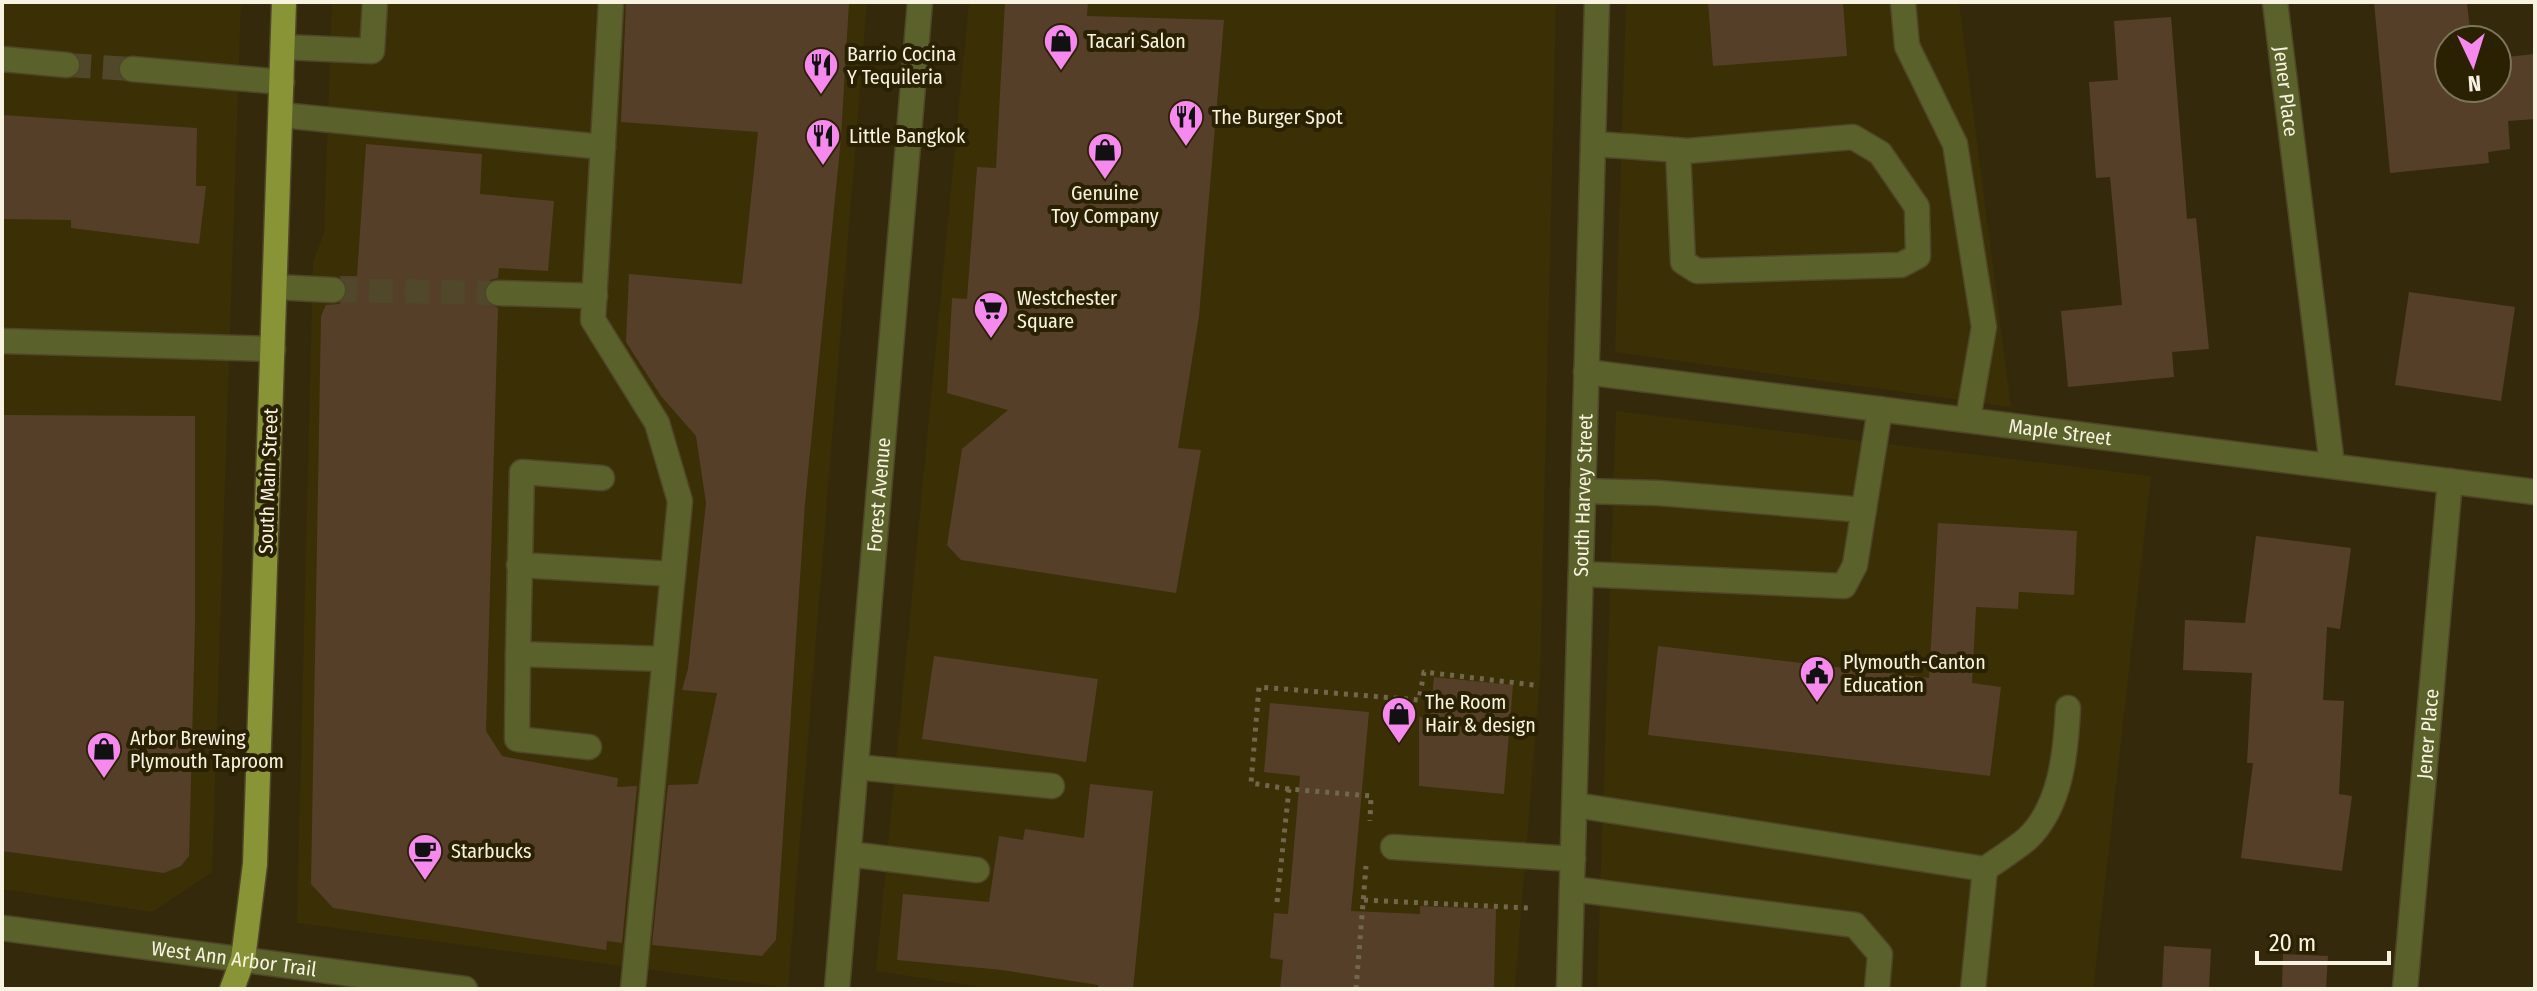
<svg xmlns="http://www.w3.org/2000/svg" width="2537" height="991" font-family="'Fira Sans Condensed',sans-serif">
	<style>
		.built { fill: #3b2f06 }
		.building { fill: #563f28 }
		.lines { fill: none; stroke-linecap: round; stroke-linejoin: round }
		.minor-tunnel { stroke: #51482b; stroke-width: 24; stroke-dasharray: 24 12; stroke-linecap: butt }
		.minor-casing { stroke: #4f4629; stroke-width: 27 }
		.major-casing { stroke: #4f4629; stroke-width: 27 }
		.path { stroke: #70674c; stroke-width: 5; stroke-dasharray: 4 6; stroke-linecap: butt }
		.minor { stroke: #5a612a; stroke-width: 24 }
		.major { stroke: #899436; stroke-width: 24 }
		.labels { text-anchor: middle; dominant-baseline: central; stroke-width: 8; stroke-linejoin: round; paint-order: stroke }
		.poi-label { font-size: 20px; fill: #f8f2e0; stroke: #2a2002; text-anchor: start }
		.street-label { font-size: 20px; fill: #f8f2e0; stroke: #2a2002 }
	</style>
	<rect width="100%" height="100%" fill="#342a0b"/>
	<!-- built -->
	<g class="built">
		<path d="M2,2H241L212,872L152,912L2,889Z"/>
		<path d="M332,2H867L788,988L297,923L313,262L324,233Z"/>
		<path d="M969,2H1556L1540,678L1515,989H994L876,971Z"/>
		<path d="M1626,2H1959L2011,407L1615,352Z"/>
		<path d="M1616,411L2151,476L2093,989H1597Z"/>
	</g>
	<!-- building -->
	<g class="building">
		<path d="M626,2H849L841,138L805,503L776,940L762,956L652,945L668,785L698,784L717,693L682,690L688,669L706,503L696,436L661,396L626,342L629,274L742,284L758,132L621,122Z"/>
		<path d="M1005,2H1088L1087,16L1224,20L1199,316L1178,448L1201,450L1176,593L961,560L947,545L962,449L1008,410L947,393L952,298L967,299L977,167L996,168Z"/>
		<path d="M1708,2H1843L1847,56L1713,66Z"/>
		<path d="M2374,2H2467L2471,40H2449V88H2497V58L2535,54V119L2508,121L2510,149L2488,152L2489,163L2390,173Z"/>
		<path d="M2171,17L2187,219L2196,218L2209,349L2172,352L2174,377L2068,387L2061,311L2122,305L2110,177L2096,178L2089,82L2118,80L2114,21Z"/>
		<path d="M2,115L197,128L196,186H206L199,244L71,228V220L2,219Z"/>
		<path d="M366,144L482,154L480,194L554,201L548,271L499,268L498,278L490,280L483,292L485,301L498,308L486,731L502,756L618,778L617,787L637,786L622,943L607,941L606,950L333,908L311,884L321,316L326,305L339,304L346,297L347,284L339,276H357Z"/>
		<path d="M2409,292L2515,307L2501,401L2395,385Z"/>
		<path d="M2,415L195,416V625L189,856L181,866L164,873L2,851Z"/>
		<path d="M1938,523L2077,531L2074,595L2019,592L2018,609L1976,607L1972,683L2001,687L1990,776L1648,735L1658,646L1929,678Z"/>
		<path d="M2256,536L2351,548L2340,629L2327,627L2323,700L2344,701L2339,794L2352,796L2342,871L2241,858L2253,763H2247L2252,673L2183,670L2185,620L2245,623Z"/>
		<path d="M934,656L1098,679L1086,762L922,739Z"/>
		<path d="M1434,677L1513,685L1504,794L1419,786V717L1430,718Z"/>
		<path d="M1270,703L1369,712L1351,911L1420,914V906L1496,909L1494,989H1280L1283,960L1270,958L1274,913L1288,914L1300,776L1264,772Z"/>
		<path d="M1090,784L1153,791L1133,989H1098V985L1002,970L897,960L903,894L989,902L999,836L1023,840L1025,829L1084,838Z"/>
		<path d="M2164,946L2211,949L2209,989H2162Z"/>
		<path d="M2283,954L2328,956L2326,989H2282Z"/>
	</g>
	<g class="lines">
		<!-- minor-tunnel -->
		<g class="minor-tunnel">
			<path d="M67,65L132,69"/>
			<path d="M333,290L498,293"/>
		</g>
		<defs>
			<g id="minor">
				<path d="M611,2L593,320L657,423L680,501L633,989"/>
				<path d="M1903,2L1907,46L1955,144L1984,327L1968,419"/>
				<path id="s1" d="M2275,2L2332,465"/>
				<path d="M283,47L372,51L375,2"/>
				<path d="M2,59L67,65"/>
				<path d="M132,69L282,82"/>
				<path d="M281,115L603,147"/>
				<path d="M1593,144C1625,146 1656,148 1687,151L1853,137L1880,153L1917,207L1918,256L1901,265L1697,271L1683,262L1678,150"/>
				<path d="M275,287L333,290"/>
				<path d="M498,293L595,296"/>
				<path d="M2,341L273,349"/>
				<path id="s2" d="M1586,372L2535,492"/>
				<path d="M602,478L522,472L518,654L664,659"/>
				<path d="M1583,491L1659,493L1864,510"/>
				<path d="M519,565L673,574"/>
				<path d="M1581,574L1844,586L1855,565L1880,409"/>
				<path d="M518,654L517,739L589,747"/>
				<path d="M856,767L1052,786"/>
				<path d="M1575,805L1985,869C1999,859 2014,850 2027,839C2061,807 2066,752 2068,708"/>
				<path d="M1393,847L1573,859"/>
				<path d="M849,854L977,870"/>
				<path d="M1573,889L1855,925L1880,954L1877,989"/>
				<path id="s3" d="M2,928L465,989"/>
				<path id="s4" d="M837,989L920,2"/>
				<path id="s5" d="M1569,989L1597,2"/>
				<path d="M1973,989L1985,869"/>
				<path id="s6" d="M2405,989L2450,481"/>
			</g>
			<path id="major" d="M232,989L243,959L255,864L284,2"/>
		</defs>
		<!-- minor casing -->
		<use href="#minor" class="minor-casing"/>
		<!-- major casing -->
		<use href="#major" class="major-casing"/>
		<!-- path -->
		<g class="path">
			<path d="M1289,789L1251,783L1259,687L1419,700L1424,672L1534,685"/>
			<path d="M1364,900L1529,908"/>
			<path d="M1277,902L1289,789L1371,796L1370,821"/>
			<path d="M1356,989L1366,866"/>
		</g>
		<!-- minor -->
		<use href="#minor" class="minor"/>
		<!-- major -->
		<use href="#major" class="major"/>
	</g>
	<!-- icons -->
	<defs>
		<symbol id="shop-pin" viewBox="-11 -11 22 30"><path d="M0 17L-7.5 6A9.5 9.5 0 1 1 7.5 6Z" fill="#f689ee" stroke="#2a2002"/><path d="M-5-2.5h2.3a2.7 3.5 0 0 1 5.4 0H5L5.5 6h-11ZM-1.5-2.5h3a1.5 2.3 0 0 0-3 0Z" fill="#111"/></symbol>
		<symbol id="restaurant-pin" viewBox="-11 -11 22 30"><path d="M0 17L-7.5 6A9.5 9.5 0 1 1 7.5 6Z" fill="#f689ee" stroke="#2a2002"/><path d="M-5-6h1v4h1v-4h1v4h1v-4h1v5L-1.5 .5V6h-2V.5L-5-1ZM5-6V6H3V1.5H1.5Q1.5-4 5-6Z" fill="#111"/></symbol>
		<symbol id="supermarket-pin" viewBox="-11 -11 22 30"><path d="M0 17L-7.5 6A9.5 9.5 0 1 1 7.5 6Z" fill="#f689ee" stroke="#2a2002"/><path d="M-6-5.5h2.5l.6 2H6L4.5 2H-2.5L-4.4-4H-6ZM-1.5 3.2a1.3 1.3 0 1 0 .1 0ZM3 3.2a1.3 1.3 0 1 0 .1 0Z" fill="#111"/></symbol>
		<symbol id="civic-pin" viewBox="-11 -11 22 30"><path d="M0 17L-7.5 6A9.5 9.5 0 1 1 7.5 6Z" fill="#f689ee" stroke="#2a2002"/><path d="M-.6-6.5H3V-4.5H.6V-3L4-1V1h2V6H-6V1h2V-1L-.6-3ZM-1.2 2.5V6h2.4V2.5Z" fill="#111"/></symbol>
		<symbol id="cafe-pin" viewBox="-11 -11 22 30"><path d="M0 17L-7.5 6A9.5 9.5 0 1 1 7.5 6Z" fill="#f689ee" stroke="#2a2002"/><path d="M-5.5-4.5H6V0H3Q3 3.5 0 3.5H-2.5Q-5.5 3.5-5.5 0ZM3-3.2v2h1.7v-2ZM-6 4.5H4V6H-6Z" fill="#111"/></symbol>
	</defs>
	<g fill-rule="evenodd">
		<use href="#shop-pin" x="1041" y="21" width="40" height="54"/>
		<use href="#restaurant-pin" x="801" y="45" width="40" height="54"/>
		<use href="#restaurant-pin" x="1166" y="97" width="40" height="54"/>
		<use href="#restaurant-pin" x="803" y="116" width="40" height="54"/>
		<use href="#shop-pin" x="1085" y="130" width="40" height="54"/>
		<use href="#supermarket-pin" x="971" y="289" width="40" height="54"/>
		<use href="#civic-pin" x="1797" y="653" width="40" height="54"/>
		<use href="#shop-pin" x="1379" y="694" width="40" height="54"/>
		<use href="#shop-pin" x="84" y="729" width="40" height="54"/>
		<use href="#cafe-pin" x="405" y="831" width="40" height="54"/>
	</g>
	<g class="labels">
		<!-- poi labels -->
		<g class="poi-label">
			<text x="1087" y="41">Tacari Salon</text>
			<text x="847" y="54">Barrio Cocina<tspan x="847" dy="23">Y Tequileria</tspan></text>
			<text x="1212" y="117">The Burger Spot</text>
			<text x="849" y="136">Little Bangkok</text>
			<text x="1105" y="193" text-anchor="middle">Genuine<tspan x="1105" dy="23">Toy Company</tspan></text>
			<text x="1017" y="298">Westchester<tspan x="1017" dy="23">Square</tspan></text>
			<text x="1843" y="662">Plymouth-Canton<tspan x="1843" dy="23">Education</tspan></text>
			<text x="1425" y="702">The Room<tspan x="1425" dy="23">Hair &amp; design</tspan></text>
			<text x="130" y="738">Arbor Brewing<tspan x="130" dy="23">Plymouth Taproom</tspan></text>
			<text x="451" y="851">Starbucks</text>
		</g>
		<!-- street labels -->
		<g class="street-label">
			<text stroke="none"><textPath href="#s1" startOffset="90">Jener Place</textPath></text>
			<text stroke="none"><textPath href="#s2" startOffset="478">Maple Street</textPath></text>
			<text transform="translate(268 481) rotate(-88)">South Main Street</text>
			<text stroke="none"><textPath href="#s5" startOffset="494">South Harvey Street</textPath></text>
			<text stroke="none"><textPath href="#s4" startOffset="496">Forest Avenue</textPath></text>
			<text stroke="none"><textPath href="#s6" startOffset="256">Jener Place</textPath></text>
			<text stroke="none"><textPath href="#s3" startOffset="234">West Ann Arbor Trail</textPath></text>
		</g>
	</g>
	<!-- border -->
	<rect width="2537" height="991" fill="none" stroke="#f8f2e0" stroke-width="8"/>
	<!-- north arrow -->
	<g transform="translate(2473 64) rotate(176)"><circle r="38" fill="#2a2002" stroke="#7c745b" stroke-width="2"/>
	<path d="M0-6L14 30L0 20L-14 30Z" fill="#f689ee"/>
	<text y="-12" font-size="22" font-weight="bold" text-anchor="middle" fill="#f8f2e0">N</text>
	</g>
	<!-- scale -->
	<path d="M2257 951v12h132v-12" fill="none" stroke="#f8f2e0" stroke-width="4"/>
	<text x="2269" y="951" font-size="24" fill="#f8f2e0" stroke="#2a2002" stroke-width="6" paint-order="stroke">20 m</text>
</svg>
